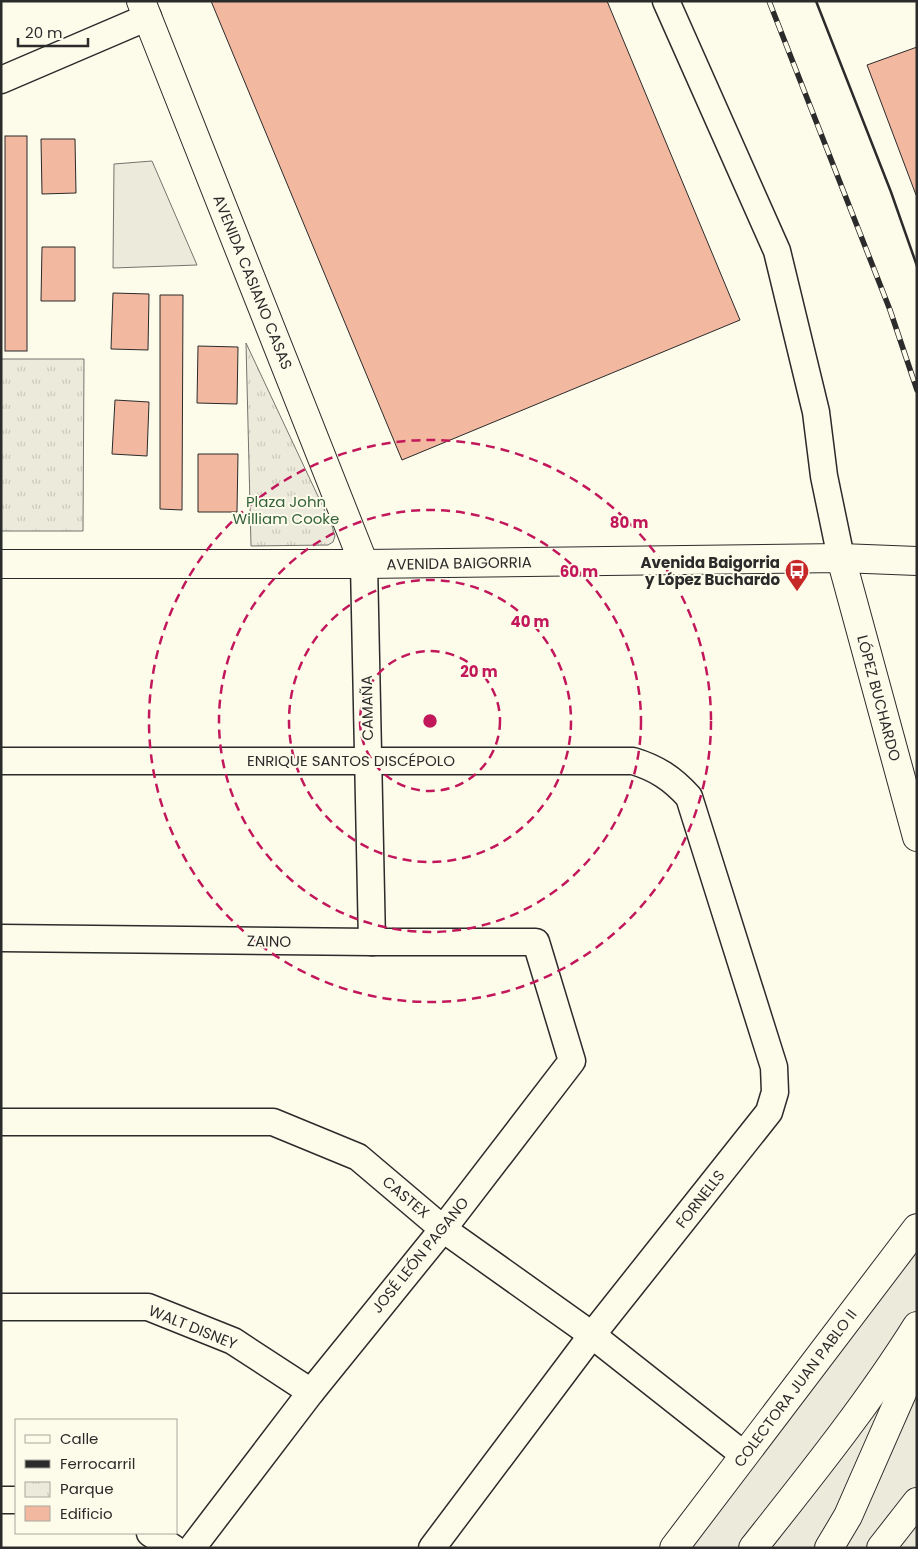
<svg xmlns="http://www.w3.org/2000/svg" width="918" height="1549" font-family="Poppins,sans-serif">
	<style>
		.green { fill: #ecebdb; stroke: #74746e }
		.park { fill: url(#park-tufts); stroke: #74746e }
		.parking { fill: #eceadb; stroke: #74746e }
		.building { fill: #f2b8a0; stroke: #2b2b2b }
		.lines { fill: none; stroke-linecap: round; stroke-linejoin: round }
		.minor-casing { stroke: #2b2b2b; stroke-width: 29 }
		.major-casing { stroke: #2b2b2b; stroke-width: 30 }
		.highway-casing { stroke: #2b2b2b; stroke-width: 30 }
		.minor { stroke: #fdfbea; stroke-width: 26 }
		.major { stroke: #fdfbea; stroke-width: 28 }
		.highway { stroke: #fdfbea; stroke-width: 28 }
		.rail-casing { stroke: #2b2b2b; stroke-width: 5.5 }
		.rail { stroke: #fdfbea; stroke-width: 4; stroke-dasharray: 11; stroke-linecap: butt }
		.wall { stroke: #2b2b2b; stroke-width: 2.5 }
		.ring { fill: none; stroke: #c2185b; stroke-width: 2.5; stroke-dasharray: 9 6 }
		.labels { text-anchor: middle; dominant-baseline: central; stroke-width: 4; stroke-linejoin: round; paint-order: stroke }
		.street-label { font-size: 15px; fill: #2b2b2b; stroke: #fdfbea }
		.park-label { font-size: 15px; fill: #34623c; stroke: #fdfbea }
		.poi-label { font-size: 15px; font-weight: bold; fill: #2b2b2b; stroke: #fdfbea; text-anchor: end }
		.centre { fill: #c2185b; stroke: #fdfbea; stroke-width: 2.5 }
		.ring-label { font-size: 15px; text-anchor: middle; font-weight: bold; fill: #c2185b; stroke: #fdfbea; stroke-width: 4; stroke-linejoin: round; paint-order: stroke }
	</style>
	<defs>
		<pattern id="park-tufts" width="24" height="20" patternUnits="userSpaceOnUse" patternTransform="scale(1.25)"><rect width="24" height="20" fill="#ecebdb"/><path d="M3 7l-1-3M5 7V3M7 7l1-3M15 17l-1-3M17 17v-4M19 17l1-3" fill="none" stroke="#cbcabc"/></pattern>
	</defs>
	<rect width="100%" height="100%" fill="#fdfbea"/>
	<!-- green -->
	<path class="green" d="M917,1228V1548H674Z"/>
	<!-- park -->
	<g class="park">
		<path d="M246,343L332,526L335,536L333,542L328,545L251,546Z"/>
		<path d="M1,359H84L83,531H1Z"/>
	</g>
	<!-- parking -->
	<path class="parking" d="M152,161L197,265L113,268L114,164Z"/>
	<!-- building -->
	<g class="building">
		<path d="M211,1H607L740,320L402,460Z"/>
		<path d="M917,47V195H916L867,65Z"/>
		<rect x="5" y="136" width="22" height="215"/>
		<path d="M41,139H75L76,193L42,194Z"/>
		<path d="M42,247H75V301H41Z"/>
		<path d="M113,293L149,294L148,350L111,349Z"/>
		<path d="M160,295H183L182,510L160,509Z"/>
		<path d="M198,346L238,347L237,404L197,403Z"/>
		<path d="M115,400L149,402L147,456L112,454Z"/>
		<path d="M198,454H238L237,512H198Z"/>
	</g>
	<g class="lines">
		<defs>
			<g id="minor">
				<path d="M666,1L777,251L816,412L824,476L841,558"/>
				<path d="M1,80L148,17"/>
				<path d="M364,564L372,942"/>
				<path d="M1,761H633C656,768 672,778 689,797L774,1067L775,1092L769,1112L592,1335L432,1548"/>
				<path d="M1,938L372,942H536L572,1061L443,1229L311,1392L192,1548"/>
				<path d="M1,1122H273L358,1157L443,1229L592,1335L744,1455"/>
				<path d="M1,1307H148L233,1341L311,1392"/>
				<path d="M1,1500H16"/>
				<path d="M150,1533L173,1548"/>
			</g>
			<g id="major">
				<path d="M141,1L364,564"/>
				<path d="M841,558L917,837"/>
				<path d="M1,564H364L841,558L917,561"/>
				<path d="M674,1548L917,1228"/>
				<path d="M753,1548C810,1476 868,1404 917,1326"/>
			</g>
			<g id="highway">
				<path d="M829,1548L848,1516L917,1359"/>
				<path d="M881,1548L917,1502"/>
			</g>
		</defs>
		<!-- minor casing -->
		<use href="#minor" class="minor-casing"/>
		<!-- major casing -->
		<use href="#major" class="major-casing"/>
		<!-- highway casing -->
		<use href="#highway" class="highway-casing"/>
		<!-- minor -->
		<use href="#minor" class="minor"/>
		<!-- major -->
		<use href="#major" class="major"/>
		<!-- highway -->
		<use href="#highway" class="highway"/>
		<defs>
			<path id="rail" d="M769,1L890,310L917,390"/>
		</defs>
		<!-- rail casing -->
		<use href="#rail" class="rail-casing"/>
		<!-- rail -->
		<use href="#rail" class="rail"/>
		<!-- wall -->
		<path class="wall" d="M816,1L891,192L917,266"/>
	</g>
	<!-- distance rings -->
	<g class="ring">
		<circle cx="430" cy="721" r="70"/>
		<circle cx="430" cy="721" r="141"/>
		<circle cx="430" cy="721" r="211"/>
		<circle cx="430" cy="721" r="281"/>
	</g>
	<!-- icons -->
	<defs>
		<symbol id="bus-pin" viewBox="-11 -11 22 30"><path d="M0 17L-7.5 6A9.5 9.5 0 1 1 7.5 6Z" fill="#c62828" stroke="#fdfbea"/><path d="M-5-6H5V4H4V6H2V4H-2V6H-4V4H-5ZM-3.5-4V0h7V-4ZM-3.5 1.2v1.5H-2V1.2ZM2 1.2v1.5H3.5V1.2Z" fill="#fff"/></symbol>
	</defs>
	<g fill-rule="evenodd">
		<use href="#bus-pin" x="783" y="557" width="28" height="38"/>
	</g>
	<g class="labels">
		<!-- street labels -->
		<g class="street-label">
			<text transform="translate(253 282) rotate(68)">AVENIDA CASIANO CASAS</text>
			<text transform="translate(459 563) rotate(-1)">AVENIDA BAIGORRIA</text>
			<text transform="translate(879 698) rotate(75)">LÓPEZ BUCHARDO</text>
			<text transform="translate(367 708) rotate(-91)">CAMAÑA</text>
			<text x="351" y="760">ENRIQUE SANTOS DISCÉPOLO</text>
			<text transform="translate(269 941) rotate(1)">ZAINO</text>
			<text transform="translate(406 1197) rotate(40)">CASTEX</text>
			<text transform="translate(700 1199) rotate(-52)">FORNELLS</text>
			<text transform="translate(420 1255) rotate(-51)">JOSÉ LEÓN PAGANO</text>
			<text transform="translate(193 1327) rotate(22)">WALT DISNEY</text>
			<text transform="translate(795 1388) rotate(-53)">COLECTORA JUAN PABLO II</text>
		</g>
		<!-- park labels -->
		<g class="park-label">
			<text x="286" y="501">Plaza John<tspan x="286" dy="17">William Cooke</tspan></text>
		</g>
		<!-- poi labels -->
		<g class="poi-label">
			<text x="780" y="562">Avenida Baigorria<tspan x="780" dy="17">y López Buchardo</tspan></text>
		</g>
	</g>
	<circle cx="430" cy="721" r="8" class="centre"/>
	<g class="ring-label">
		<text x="629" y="528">80 m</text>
		<text x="579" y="577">60 m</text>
		<text x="530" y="627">40 m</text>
		<text x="479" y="677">20 m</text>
	</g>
	<!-- border -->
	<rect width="918" height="1549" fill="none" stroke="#2b2b2b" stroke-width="5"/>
	<!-- legend -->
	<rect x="15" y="1419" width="162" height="115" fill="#fdfbea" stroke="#a9a89e"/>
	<rect x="25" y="1435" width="25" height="8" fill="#fdfbea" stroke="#a9a89e"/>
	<text x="60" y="1444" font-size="15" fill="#2b2b2b">Calle</text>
	<rect x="25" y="1460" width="25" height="8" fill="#2b2b2b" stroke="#a9a89e"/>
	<text x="60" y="1469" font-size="15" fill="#2b2b2b">Ferrocarril</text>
	<rect x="25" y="1482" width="25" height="15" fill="url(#park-tufts)" stroke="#a9a89e"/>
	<text x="60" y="1494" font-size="15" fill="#2b2b2b">Parque</text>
	<rect x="25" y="1506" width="25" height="15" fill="#f2b8a0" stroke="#a9a89e"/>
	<text x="60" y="1519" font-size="15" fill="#2b2b2b">Edificio</text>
	<!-- scale -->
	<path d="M18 38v8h70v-8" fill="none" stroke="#2b2b2b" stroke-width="2.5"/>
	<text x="25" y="38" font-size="15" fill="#2b2b2b" stroke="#fdfbea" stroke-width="4" paint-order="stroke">20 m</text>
</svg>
